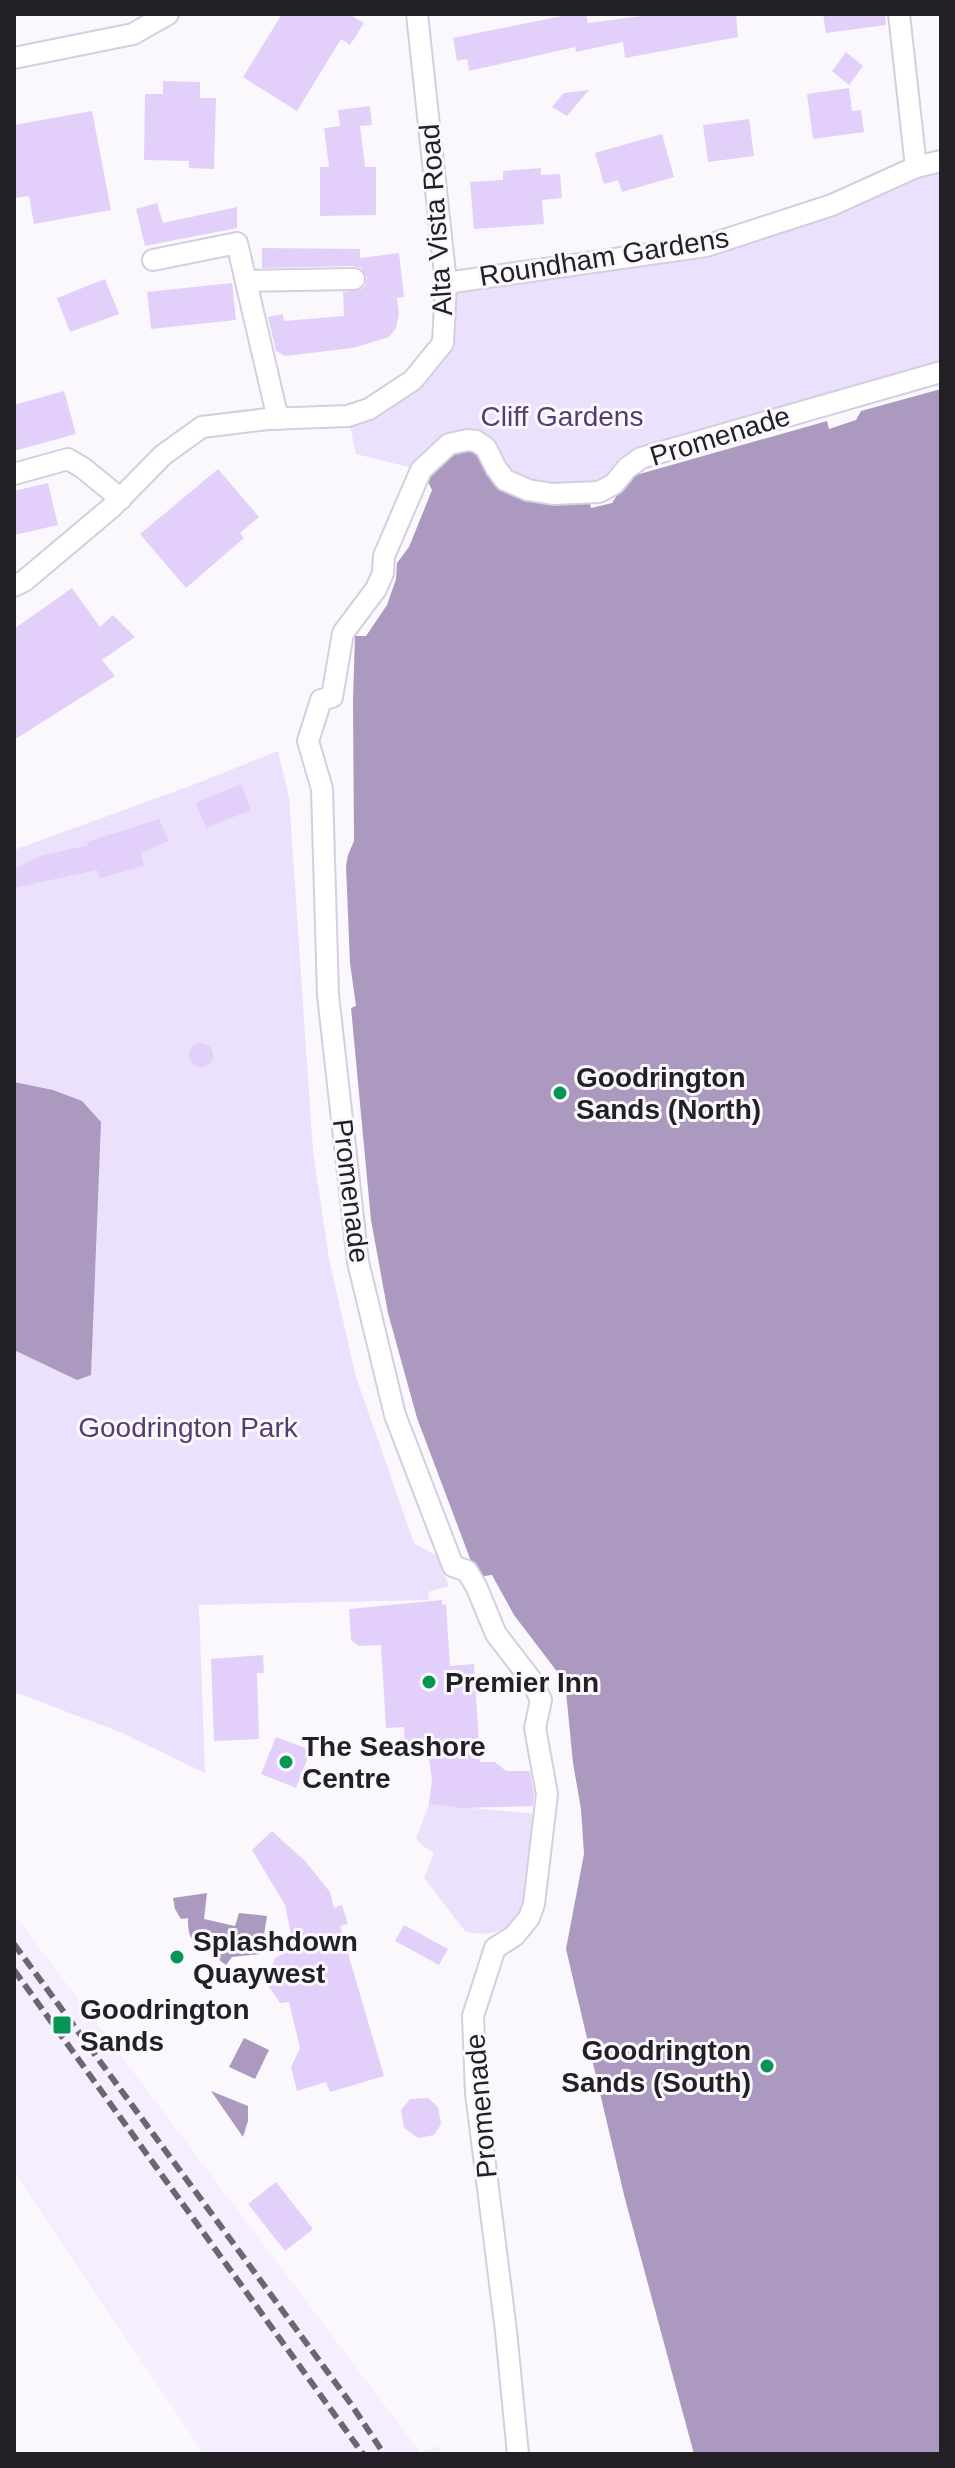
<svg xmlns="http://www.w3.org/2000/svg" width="955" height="2468" font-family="Helvetica,sans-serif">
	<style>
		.built { fill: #f5eefe }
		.green { fill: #ece1fc }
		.water { fill: #ab99c0 }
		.building { fill: #e3d0fa }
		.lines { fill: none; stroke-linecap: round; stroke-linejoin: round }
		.street-casing { stroke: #d5cde0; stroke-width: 24 }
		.street { stroke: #fff; stroke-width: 20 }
		.rail { stroke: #6a686e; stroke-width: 6; stroke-dasharray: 12 6; stroke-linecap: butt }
		.poi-dot { fill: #059656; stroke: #faf8fc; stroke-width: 3 }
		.labels { text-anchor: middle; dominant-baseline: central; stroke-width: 6; stroke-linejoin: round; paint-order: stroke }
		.street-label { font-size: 28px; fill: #221f26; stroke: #faf8fc }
		.park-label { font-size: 28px; fill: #563c71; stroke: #faf8fc }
		.poi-label { font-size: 28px; font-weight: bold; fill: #221f26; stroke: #faf8fc; text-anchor: start }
	</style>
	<rect width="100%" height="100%" fill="#faf8fc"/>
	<!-- built -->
	<path class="built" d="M14,1914L420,2452L440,2446L442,2454H204L14,2172Z"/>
	<!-- green -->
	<g class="green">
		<path d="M941,161V372L641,458L614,484L528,490L476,441L421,470L356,454L348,417L369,409L443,343L446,283L706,246Z"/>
		<path d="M278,751L289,797L313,1151L329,1259L356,1377L414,1543L437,1556L449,1586L428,1592L429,1600L199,1605L205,1773L120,1732L14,1692V850L198,783Z"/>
		<path d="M429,1804L536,1814L522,1913C506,1931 489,1938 465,1931L424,1878L434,1853L423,1846L416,1838Z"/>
	</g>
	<!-- water -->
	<g class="water">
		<path d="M941,389V2454H694L625,2199L566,1949L584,1854L581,1809L573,1763L565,1682L514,1615L492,1575L477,1577L417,1418L388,1313L371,1220L351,1008L356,1006L350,963L346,866L348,855L354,841L353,701L355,636H366L387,605L396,579L397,563L409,547L432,490L428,482C442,459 450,453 475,448L497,478L589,499L591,508L612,503L629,477L827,421L829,429L856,420L861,411Z"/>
		<path d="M14,1082L53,1090L82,1101L101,1122L91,1375L77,1380L14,1350Z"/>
		<path d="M207,1893L204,1919L235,1926L239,1913L267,1916L261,1954L232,1957L226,1965L215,1957L214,1952L219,1945L217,1940L210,1937L201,1946C189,1941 188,1931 188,1918L181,1919L175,1909L173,1898Z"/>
		<path d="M244,2038L269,2050L255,2079L229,2067Z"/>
		<path d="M211,2091L248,2106V2121L243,2137Z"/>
	</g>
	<!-- building -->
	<g class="building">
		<path d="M282,14H349L364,23L350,45L341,39L297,111L243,77Z"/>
		<path d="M572,14H586L588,23L657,14H736L738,37L625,58L623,42L576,52L575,47L469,71L467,59L457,61L453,38Z"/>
		<path d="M823,14H885L886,25L826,33Z"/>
		<path d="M846,52L863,66L849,85L832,71Z"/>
		<path d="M163,81L200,82V98H216L214,169L189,168V161L144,160L145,94H163Z"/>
		<path d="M849,88L852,111L861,110L864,132L813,139L807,94Z"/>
		<path d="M589,90L567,116L552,107L564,93Z"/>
		<path d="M370,106L372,125L360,126L365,167H376V215L320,216V167H329L324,128L340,126L338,110Z"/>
		<path d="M92,111L111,210L34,224L29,196L14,198V125Z"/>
		<path d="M749,119L754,156L708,162L703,125Z"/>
		<path d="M662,134L674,177L622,192L618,180L604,184L595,153Z"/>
		<path d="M541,168V175L560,174L562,198L542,200L544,224L474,229L470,182L503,180V171Z"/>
		<path d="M157,203L163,223L237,207V228L145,246L136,209Z"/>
		<path d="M262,248L360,249V258L399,253L404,297L397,298L399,313L396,328L389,337L353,348L285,356L276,351L268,317L283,314L284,321L344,316L343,292L360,290L365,286L367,278L361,268L354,266L262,268Z"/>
		<path d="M105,279L119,314L70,332L57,298Z"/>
		<path d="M232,283L236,320L151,329L147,292Z"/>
		<path d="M64,391L76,434L14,451V405Z"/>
		<path d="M218,469L259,517L240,533L244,538L186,588L140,534Z"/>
		<path d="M48,483L58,525L14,535V491Z"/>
		<path d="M72,588L100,627L113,615L135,637L102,660L115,676L14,740V629Z"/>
		<path d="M241,784L251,810L206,828L196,803Z"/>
		<path d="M159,819L169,841L141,853L144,866L100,878L97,870L14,888V869L40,856L88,845L87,842Z"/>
		<circle cx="201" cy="1055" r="12"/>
		<path d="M442,1600V1605L446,1604L450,1666L474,1664L480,1762H495L506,1771H530L534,1794L533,1806L461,1808L429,1804L432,1780L428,1751L405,1753L404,1727L386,1728L381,1645L359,1646L351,1640L349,1609Z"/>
		<path d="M263,1655L264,1673H257L259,1739L214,1741L211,1659Z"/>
		<path d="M276,1737L311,1750L296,1788L261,1774Z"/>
		<path d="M272,1831L305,1861L330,1892L334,1908L342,1905L348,1924L340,1926L384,2076L330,2092L326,2082L297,2091L291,2067L300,2048L289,2002L280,2003L267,1984L275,1958L288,1951L292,1939L285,1905L252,1850Z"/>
		<path d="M404,1925L448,1949L439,1965L395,1941Z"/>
		<path d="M428,2098L438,2107L441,2124L434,2135L418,2138L404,2128L401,2110L410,2099Z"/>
		<path d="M276,2182L313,2229L285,2251L248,2204Z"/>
	</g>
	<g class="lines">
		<defs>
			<g id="street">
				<path d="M899,14L916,167"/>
				<path d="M14,58L133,34L168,14"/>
				<path d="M153,260L237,243L278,419"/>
				<path d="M247,281L354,279"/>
				<path d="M446,283L706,246L832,205L916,167L941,161"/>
				<path d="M14,474L68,459L83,468L121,499"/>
				<path d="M14,586L24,581L112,507L163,455L202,427L268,419L348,416L369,409L413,380L443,343L446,283L417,14"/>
				<path d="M518,2454L506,2331L476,2093L473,2016L495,1948L514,1936L529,1918L534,1904L547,1794L535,1728L541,1700L532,1681L496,1634L476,1586L467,1571L453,1566L395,1415L358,1262L328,995L322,789L308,741L321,700L332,697L343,633L376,589L383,573L384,556L421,470L449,444L468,440L476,441L486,448L496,468L505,480L528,490L553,494L599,492L614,484L627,468L641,458L941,372"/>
			</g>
		</defs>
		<!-- street casing -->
		<use href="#street" class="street-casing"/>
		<!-- street -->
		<use href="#street" class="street"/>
		<!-- rail -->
		<g class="rail">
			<path d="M14,1944L351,2404L384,2454"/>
			<path d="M14,1970L363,2454"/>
		</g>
	</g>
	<!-- markers -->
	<g class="poi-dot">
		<circle cx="560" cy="1093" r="8"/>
		<circle cx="429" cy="1682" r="8"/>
		<circle cx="286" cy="1762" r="8"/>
		<circle cx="177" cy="1957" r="8"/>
		<rect x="52" y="2015" width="20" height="20" rx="4"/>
		<circle cx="767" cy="2066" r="8"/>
	</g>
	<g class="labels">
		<!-- street labels -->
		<g class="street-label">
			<text transform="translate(436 220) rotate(-94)">Alta Vista Road</text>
			<text transform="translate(604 257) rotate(-9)">Roundham Gardens</text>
			<text transform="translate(720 436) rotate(-17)">Promenade</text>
			<text transform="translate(351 1191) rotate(83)">Promenade</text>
			<text transform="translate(481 2106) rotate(-95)">Promenade</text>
		</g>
		<!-- park labels -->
		<g class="park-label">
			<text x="562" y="416">Cliff Gardens</text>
			<text x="188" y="1427">Goodrington Park</text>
		</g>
		<!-- poi labels -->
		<g class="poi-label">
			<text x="576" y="1077">Goodrington<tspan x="576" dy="32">Sands (North)</tspan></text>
			<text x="445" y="1682">Premier Inn</text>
			<text x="302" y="1746">The Seashore<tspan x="302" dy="32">Centre</tspan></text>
			<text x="193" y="1941">Splashdown<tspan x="193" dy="32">Quaywest</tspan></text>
			<text x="80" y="2009">Goodrington<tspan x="80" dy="32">Sands</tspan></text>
			<text x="751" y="2050" text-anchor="end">Goodrington<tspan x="751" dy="32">Sands (South)</tspan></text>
		</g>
	</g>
	<!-- border -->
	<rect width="955" height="2468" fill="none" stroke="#221f26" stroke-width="32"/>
</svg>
